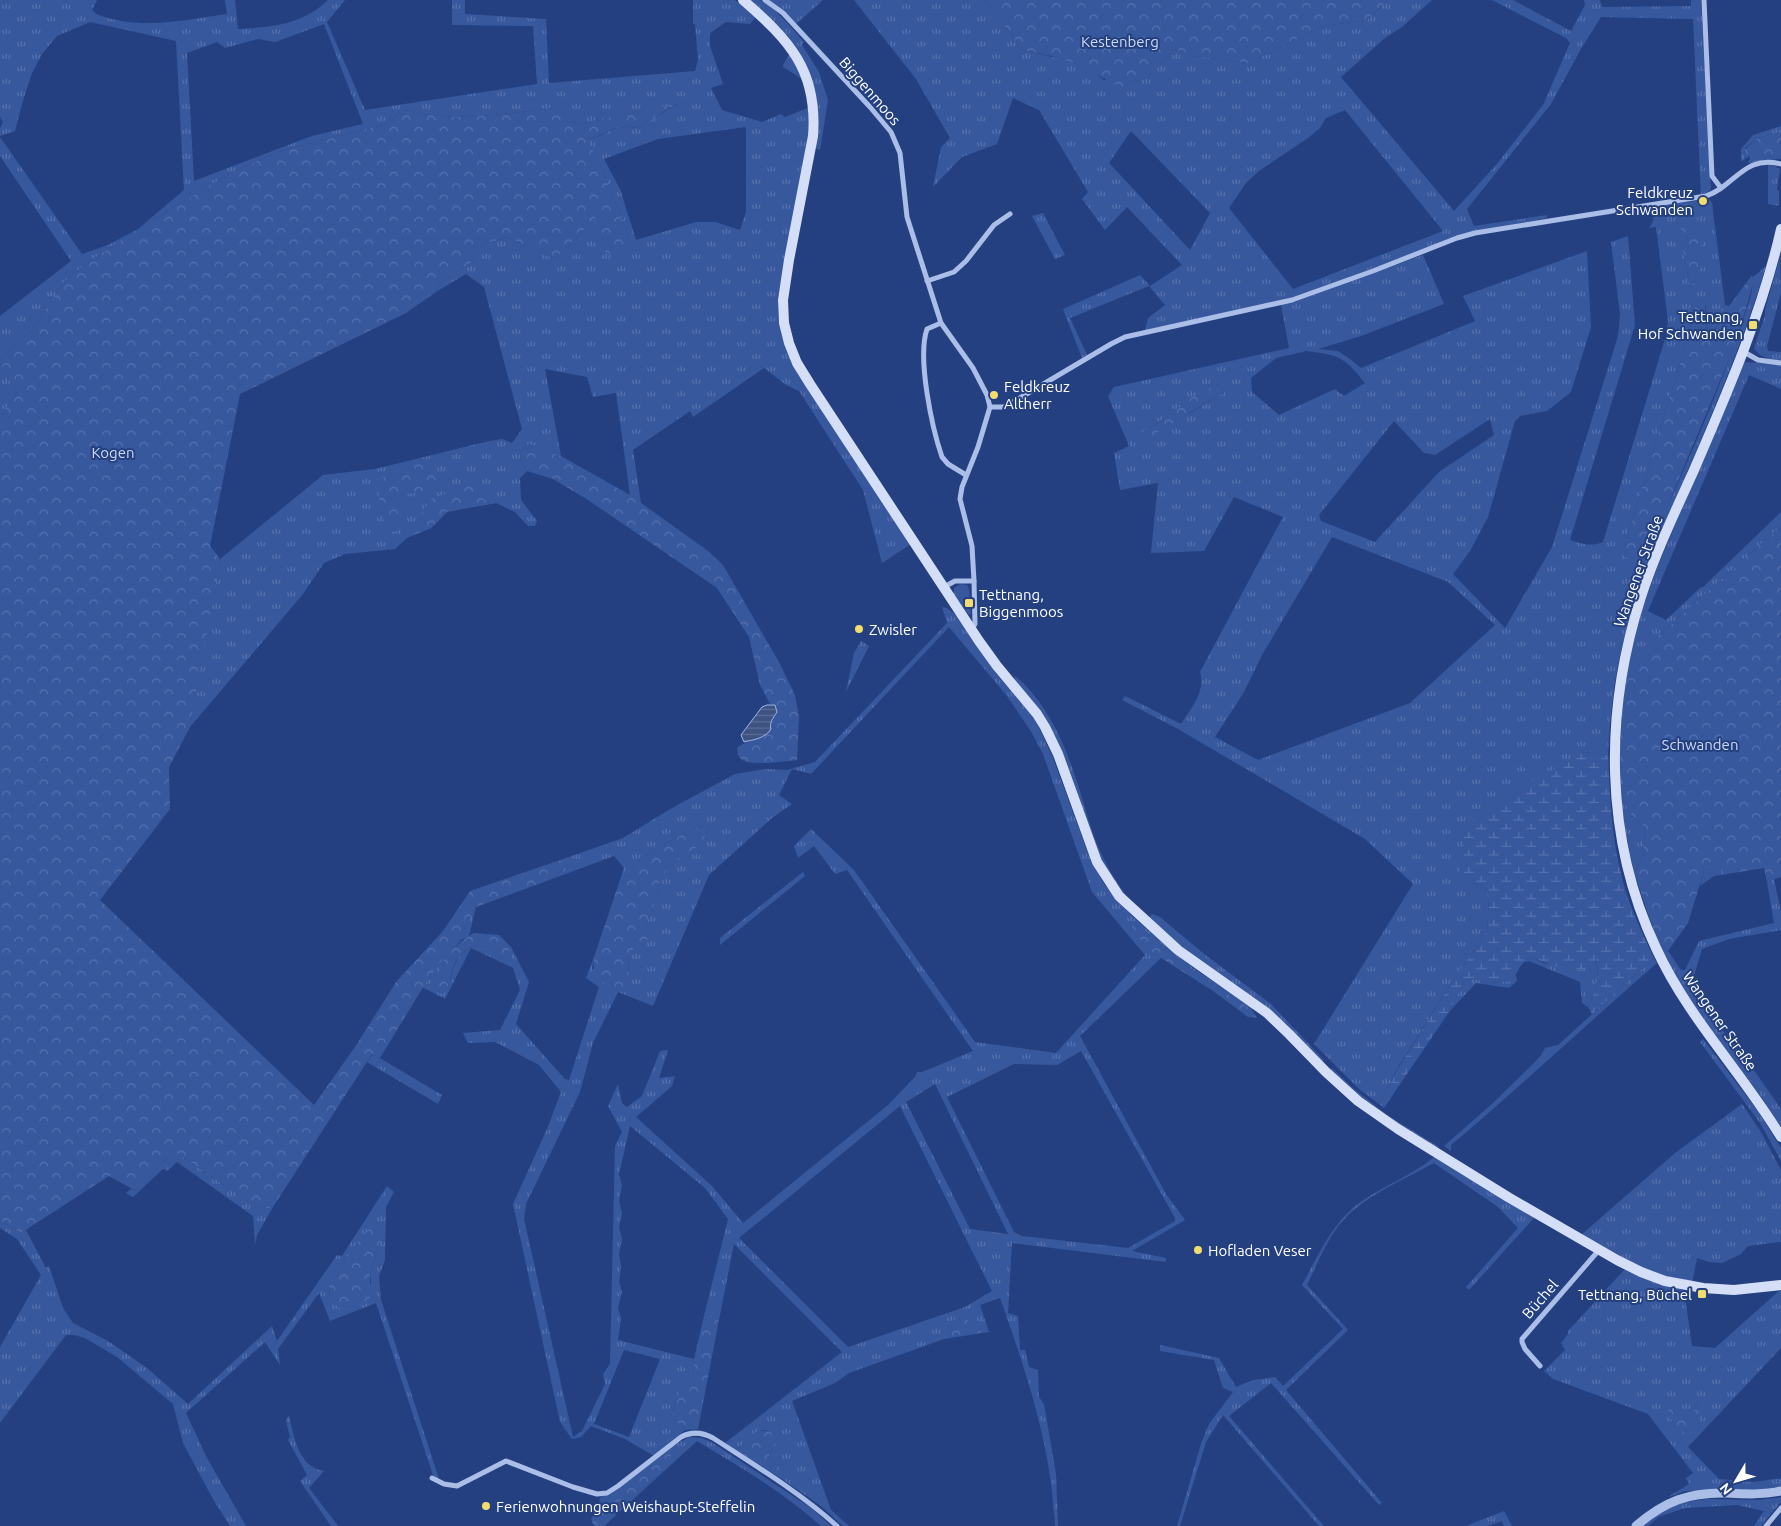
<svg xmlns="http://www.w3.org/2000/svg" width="1781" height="1526" font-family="Ubuntu,sans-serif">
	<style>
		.grass { fill: url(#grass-tufts); fill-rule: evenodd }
		.forest { fill: url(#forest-crowns) }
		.wetland { fill: url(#wetland-marsh) }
		.water { fill: url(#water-rules); stroke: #9eb7e8 }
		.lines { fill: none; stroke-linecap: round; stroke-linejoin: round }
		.minor { stroke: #aabee7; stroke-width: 5 }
		.tertiary { stroke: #aabee7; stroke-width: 9 }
		.secondary { stroke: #d4def6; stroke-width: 10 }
		.poi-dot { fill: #f1dc6d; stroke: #244080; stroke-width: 2 }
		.labels { text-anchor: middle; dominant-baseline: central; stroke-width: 4; stroke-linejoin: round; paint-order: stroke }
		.park-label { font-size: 15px; fill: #cddaf5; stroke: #244080 }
		.street-label { font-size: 15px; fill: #fff; stroke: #244080 }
		.poi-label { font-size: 15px; fill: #fff; stroke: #244080; text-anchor: start }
	</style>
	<defs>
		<pattern id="grass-tufts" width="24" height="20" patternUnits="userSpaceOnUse" patternTransform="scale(1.25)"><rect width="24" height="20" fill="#38589e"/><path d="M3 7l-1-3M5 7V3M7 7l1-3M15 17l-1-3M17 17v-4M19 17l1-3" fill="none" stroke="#5671ad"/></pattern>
		<pattern id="forest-crowns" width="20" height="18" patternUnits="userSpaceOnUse" patternTransform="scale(1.25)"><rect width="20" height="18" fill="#38589e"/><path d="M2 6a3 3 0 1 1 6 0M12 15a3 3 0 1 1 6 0" fill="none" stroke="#5671ad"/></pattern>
		<pattern id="wetland-marsh" width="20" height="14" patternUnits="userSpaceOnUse" patternTransform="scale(1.25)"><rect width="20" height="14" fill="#38589e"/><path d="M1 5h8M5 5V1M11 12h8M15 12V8" fill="none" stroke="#5671ad"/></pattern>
		<pattern id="water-rules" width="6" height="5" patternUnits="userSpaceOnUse" patternTransform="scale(1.25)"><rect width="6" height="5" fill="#3e5382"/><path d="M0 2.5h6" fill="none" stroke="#5b6d95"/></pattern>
	</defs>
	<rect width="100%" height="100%" fill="#244080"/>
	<!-- grass -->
	<g class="grass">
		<path d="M0,0H97L92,10L96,14C138,31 183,20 227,14L225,0H235L238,29C272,27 302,25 328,0H345L327,22L365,110L537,84L533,26L452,25V0H465V14L546,19L549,83L695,71L698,60L695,24H693V0H735L756,17L750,24L726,22L710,33V46L723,84L711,88L722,110L762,122L781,114L785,117L808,108V137L778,298V316L784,343L798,375L911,544L882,563L863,490L799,391L786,385L764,368L693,417L690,411L633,450L641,503L630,495L616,393L593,397L587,377L545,369L561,456L529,444L520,453L521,461L527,471L520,478L521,500L537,521L535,526H528L515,512L496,503L471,507L447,512L431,528L407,538L395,549L345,554L324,563L303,594L190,727L209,616L220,559L323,475L375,469L489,441L502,439L512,443L522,429L484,287L466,274L436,292L439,284L472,262L482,245L507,237L555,259L599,215L623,249L630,239L600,164L586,139C609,137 609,123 636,128L678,104L578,124L555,108C505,113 452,124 402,109L390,123L277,152L227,175L138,229L86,264L64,282L32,330L0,358V316L71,261L0,156V137L82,254L108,245L138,229L184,190L176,41L90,22L57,36L42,54L32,73L24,97L15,131L0,136V128L3,122L0,117ZM324,24L363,124L312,136L194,181L187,53L217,42L225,48L258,39L275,42ZM746,127V212L740,230L715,222H696L636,240L620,189L604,159L658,139Z"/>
		<path d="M748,0C751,0 757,0 760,0C772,4 795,32 804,42L802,45L819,72L828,100L820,150L815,148L818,124L816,98L812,81Z"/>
		<path d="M769,0H823L796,24L778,6Z"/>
		<path d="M854,0H986L1022,50L1066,60L1088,69L1104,80L1129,82L1146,79L1175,49L1194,56L1248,63L1323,26L1367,20L1388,0H1432L1402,27L1385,38L1341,77L1454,211L1496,165L1543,105L1570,43L1566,38L1492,0H1513L1571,31L1585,5L1584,0H1600L1602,7L1691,6V0H1701L1711,190L1701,195L1693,19L1601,17L1582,47L1551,104L1467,209L1474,226L1547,215V218L1466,233L1310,292L1283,300L1145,330L1148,318L1165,305L1149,286L1070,318L1087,355L1082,358L1063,309L1140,275L1150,286L1182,265L1127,207L1105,230L1082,199L1088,192L1039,110L1013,98L997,144L962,157L933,187L941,147L950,138L916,79ZM1345,110L1443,231L1293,289L1229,208L1246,183L1259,171L1308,138L1320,128L1326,118ZM1131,131L1210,213L1190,250L1109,163Z"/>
		<path d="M790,53L791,54L802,79L783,67V65Z"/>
		<path d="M1781,126V132L1758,138L1745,148L1744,160L1741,161V149L1753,135Z"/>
		<path d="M1768,165L1774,166L1780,169L1777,190L1779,191V206L1768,204Z"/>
		<path d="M1709,199L1712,203L1725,305L1719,312V323L1711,336H1707L1706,305L1695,308L1693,321L1623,551L1641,554C1647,539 1657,528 1664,514C1692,453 1719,390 1741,326C1745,313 1755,290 1752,278L1766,266C1743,343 1711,416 1680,489C1659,538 1637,587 1624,639C1614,677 1610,716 1608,755L1584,752L1465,826L1464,860L1459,868L1467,883L1480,885L1485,888L1489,896L1487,930L1478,946L1457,974L1397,1069L1379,1104L1359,1089L1314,1044L1413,884L1365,839L1178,729L1122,700L1125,696L1181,724C1191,708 1206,692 1200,672L1283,517L1234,497L1204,551L1151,553L1158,483L1120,490L1114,453L1129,446L1108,396L1114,387L1289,348L1281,305L1300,300L1423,255L1444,304L1361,336L1318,349L1338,351L1350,359L1361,368L1475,321L1463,296L1587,251L1591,327L1571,392L1547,411L1520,416L1515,421L1488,517L1470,551L1453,574L1505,628L1552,547L1618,336L1620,314L1611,242L1628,236L1635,325L1570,540C1582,544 1591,547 1603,542L1666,336L1668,321L1656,227L1649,228C1655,219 1656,213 1644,208ZM1699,220L1690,285L1682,248L1686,243L1688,237L1681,231ZM1306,351C1340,355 1344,357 1365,383L1344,396L1335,389L1279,415L1252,392L1251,378L1276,358ZM1218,384L1226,391L1190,413L1143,432ZM1490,419L1494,435L1439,472L1375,542L1321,521L1319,515L1394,421L1424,453L1435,455ZM1332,537L1448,582L1495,625L1410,703L1258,760L1215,737L1244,692L1262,655Z"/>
		<path d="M1043,213L1065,255L1055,259L1032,216Z"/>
		<path d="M1780,257L1781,293L1767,346L1768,351L1781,352V361C1771,359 1759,358 1754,348L1765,315V310Z"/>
		<path d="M1744,362L1781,364V389L1749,375L1648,611L1666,620L1700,588L1703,587L1781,512V526L1662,632L1623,694L1629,659L1642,609L1657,568Z"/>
		<path d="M0,363L17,393L0,417Z"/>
		<path d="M960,584L967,585L969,589L971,614L969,615L954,595V588Z"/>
		<path d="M942,607L947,608L955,614L998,676L1025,706L1036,721L1053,758L1086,848L1104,884L1133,917L1164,944L1196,970L1253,1008L1252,1010L1195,972L1136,924L1147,949L1161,958L1080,1036L1166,1194L1185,1220L1132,1251L1166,1258V1262L1012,1243L1008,1313L1018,1316L1020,1350H1025L1029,1367L1038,1370L1039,1397L1044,1404L1056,1474L1058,1526H1055C1051,1444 1027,1374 1000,1298L980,1305L989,1332L982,1333L980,1327L974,1325L964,1317L947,1322L951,1338L944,1339L849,1373L835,1383L792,1401L831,1510L849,1526H843L821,1506L782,1479L787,1477L784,1471L768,1458L775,1442L766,1430H759L736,1450L725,1443L842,1352L734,1244L719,1320L711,1317L703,1320L728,1219L705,1188L630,1126L619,1174L622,1185L619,1201L622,1213L619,1227L622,1239L619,1254L621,1266L619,1282L622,1291L618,1308L621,1319L618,1340L694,1359L693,1377L680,1391L671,1417L685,1430L654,1456L625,1439L591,1426L581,1437L572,1439L560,1422L513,1204L547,1129L561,1092L539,1065L495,1042L468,1043L463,1033L500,1030L520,990L513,968L471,948L445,999L422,987L462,933L476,907L469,936L461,940L445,959V988L450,984C452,954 476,931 501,958L510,953L507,943L511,947L529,982L516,1024L565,1079L569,1080L599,987L586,978L594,957L592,969L629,978L628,953L644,930L659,892L656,890C659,884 662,875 667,870C682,853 704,850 709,825L692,829L635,861L630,878L622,874L624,868L614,856L552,879L569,864V857L623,838L672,808L735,774L765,769L787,770L815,762L947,623ZM949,627L1007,696L1032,733L1043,754L1092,892L1145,955L1056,1053L975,1042L854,870L811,829L794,846L798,858L814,846L835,874L847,870L973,1051L922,1072H917L915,1077L888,1105L743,1223L712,1186L636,1117L672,1086L675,1076L659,1078L668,1050L660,1051L642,1096L627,1107L622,1103L618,1084L608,1106L622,1132L615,1146L610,1364L603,1374L605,1384L582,1431L573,1437L524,1219L526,1204L580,1092L593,1043L618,992L653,1006L709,875L772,818L792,804L779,795L792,769L811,774ZM1081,1051L1175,1218V1221L1128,1248L1022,1236L1014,1232L947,1097L1014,1064L1057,1065ZM935,1084L1008,1234L970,1229L906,1102ZM900,1106L992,1291L965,1307L848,1347L739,1238ZM624,1350L660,1359L629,1437L594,1424Z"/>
		<path d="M861,641L869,646L846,692L854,653Z"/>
		<path d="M1015,676C1049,704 1067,749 1080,791C1085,807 1089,823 1095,839C1103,859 1113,878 1126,895L1125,897L1100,860L1072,786L1014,678Z"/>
		<path d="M1620,794L1632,816L1646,828L1643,855L1634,873L1626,834Z"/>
		<path d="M1720,865L1721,875L1714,876L1700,886L1704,871Z"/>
		<path d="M803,872L805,876L720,945V938Z"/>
		<path d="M1774,879L1781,912V930L1729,939L1702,949L1694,976L1697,994L1717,1024L1744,1056L1781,1109V1128C1762,1094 1736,1064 1713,1034C1691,1005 1673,973 1657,940L1668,951L1681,970H1685L1699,941L1774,923L1767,882Z"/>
		<path d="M1204,954L1271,1004L1324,1060L1322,1062L1202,963L1205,960Z"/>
		<path d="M1530,957L1546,964L1596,959C1599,979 1597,989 1588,1007L1582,1003L1580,982L1529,961L1522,963Z"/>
		<path d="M1654,958L1657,963C1588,1023 1521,1086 1451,1145V1151L1444,1146L1493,1103L1540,1057L1545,1048L1558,1045Z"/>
		<path d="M1516,975L1517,981L1509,988L1476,983L1449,1012L1464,982L1471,978L1491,983L1511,981Z"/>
		<path d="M1703,1039L1758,1111L1781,1148V1161L1760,1123L1700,1042Z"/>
		<path d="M373,1054L442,1095L438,1104L367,1062Z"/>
		<path d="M1332,1068L1353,1088L1387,1115L1439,1147L1437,1149C1400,1125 1359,1103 1330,1069Z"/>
		<path d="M1742,1104L1761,1132L1781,1170V1242L1748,1246L1741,1254L1722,1263L1709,1262L1697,1258L1692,1283L1651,1272L1625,1260L1581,1235L1675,1153Z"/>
		<path d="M174,1151L255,1206L264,1209L273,1207L257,1235L255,1245L253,1216L177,1162L167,1171L163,1169L133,1197L126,1193L131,1189L136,1191Z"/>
		<path d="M1434,1157L1534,1218L1469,1290L1466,1287L1518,1228L1498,1207L1434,1163C1402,1181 1364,1195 1340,1224C1326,1241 1317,1265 1307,1285L1348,1330L1286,1390L1382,1503L1379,1505L1271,1383L1229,1416L1324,1526H1319L1223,1415L1206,1442L1180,1526H1177L1201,1444L1209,1424L1233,1392L1223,1388L1214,1360L1160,1351V1345L1219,1358L1236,1387L1253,1380L1275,1377L1283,1386L1343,1329L1302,1285C1319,1254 1333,1221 1362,1201C1385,1185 1413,1175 1434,1157Z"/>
		<path d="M387,1186L394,1192L386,1207L385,1260L379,1276L381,1300L439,1479L434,1478L376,1303L330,1321L319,1293L278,1349L280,1365L265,1342L186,1413L207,1458L246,1526H230L214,1501L183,1443L173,1404L117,1357L85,1338L74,1335H66L0,1423V1347L41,1275L17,1239L0,1228V1220L21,1233L26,1230L46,1268L49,1266L63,1308L73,1323L108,1341L147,1368L188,1404L272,1326L277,1341L337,1255L342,1256ZM379,1249L370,1272L371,1283L356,1307L346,1306L338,1307L330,1298L329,1284L336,1278L348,1253Z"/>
		<path d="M1625,1269L1659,1284L1684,1290L1692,1346L1715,1348L1781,1289V1348L1688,1447L1719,1479L1754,1482L1781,1478V1487L1753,1490L1685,1491L1668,1497L1689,1484L1686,1478L1693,1473L1648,1414L1553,1379L1544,1371L1565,1350L1561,1343L1568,1334V1331Z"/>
		<path d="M289,1415C294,1437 298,1467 324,1471L309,1488L338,1526H331L300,1481L307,1475L288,1440L290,1437L286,1421Z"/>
		<path d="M689,1437L702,1438L713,1443L811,1508L831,1526H821C783,1492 740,1467 697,1441L604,1526H596L657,1476L669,1448Z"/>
		<path d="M1781,1497V1502L1761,1526H1754L1764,1511L1737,1505L1685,1508L1658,1517L1648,1526H1642L1665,1510L1680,1503L1706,1499L1758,1500Z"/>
		<path d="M1504,1511L1512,1526H1504L1502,1521L1488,1526H1466Z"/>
	</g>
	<!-- forest -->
	<g class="forest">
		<path d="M986,0H1388L1367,20L1323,26L1248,63L1194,56L1175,49L1146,79L1129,82L1124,88C1103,80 1088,68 1068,61C1054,56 1037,53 1022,50Z"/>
		<path d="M679,103L636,128C610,123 609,136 587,139L600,164L630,239L623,249L612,254L605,252L599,215L555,259L507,237L482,245L472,262L439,284L436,292L406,313L240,394L210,546L220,559L190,727L169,767L170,809L100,900L314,1105L357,1044L396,982L443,931L470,891L569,857V864L552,879L476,907L462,933L425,984L380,1058L372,1054L273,1207L264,1209L255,1206L174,1151L136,1191L109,1176L21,1233L0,1220V417L17,393L0,363V358L32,330L64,282L86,264L138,229L227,175L277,152L390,123L402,109C452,124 505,113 555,108L578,124Z"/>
		<path d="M1781,132V159L1758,161L1750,164L1748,161L1750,159L1749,156L1744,160L1745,149L1758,138Z"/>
		<path d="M1700,220L1703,265L1699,271L1696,285H1690L1682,248L1686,243L1688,237L1681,231V225Z"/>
		<path d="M1752,275L1753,283L1746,309L1730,357L1663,517L1636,561L1623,556V551L1693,321L1695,308L1700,301L1705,302L1707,335L1711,336L1719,323L1718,312L1725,305L1729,306Z"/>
		<path d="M1219,384L1226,391L1144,440L1142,432L1161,421L1198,393Z"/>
		<path d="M529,444L561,456L630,495L708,551L723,565L780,664L795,695L799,717L797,760C784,761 750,767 741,759C737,756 738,752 737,748C743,743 746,743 752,741C764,736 770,722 777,712L775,705L770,704L760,685L749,637L717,588L588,500L553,479L527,471L521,461L520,453Z"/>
		<path d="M432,461L441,481L427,491L401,495C401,510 405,524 393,535L381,515L377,480L402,468Z"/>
		<path d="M471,485L489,490L496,503L447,512L431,528L406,538L431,499Z"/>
		<path d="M1781,526V877L1767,882L1764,868L1721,875L1720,865L1704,871L1688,923L1668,951L1657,940L1634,873L1643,855L1646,828L1632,816L1620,794L1619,761L1623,694L1633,666L1662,632Z"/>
		<path d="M709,825C704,850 683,853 667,870C663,875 659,884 656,890L659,892L644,930L649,938L628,953L629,978L624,991L618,992C601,981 591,979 594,957L622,874L630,878L635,861L692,829Z"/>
		<path d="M1152,914L1160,917L1204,954L1206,960L1202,963L1148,919Z"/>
		<path d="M1136,924L1195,972L1252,1010L1257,1018L1248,1017L1213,991L1147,949L1132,929V925Z"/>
		<path d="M474,933L499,935L507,943L510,953L507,958H501C476,931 451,954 450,984L445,988V992L441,994C429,969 454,944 474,933Z"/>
		<path d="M374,1223H382L379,1249L370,1272V1297L365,1303L356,1307L346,1306L339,1308L330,1298L329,1284L336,1278L348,1253Z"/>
		<path d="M711,1317L719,1320L698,1429L685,1430L671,1417L680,1391L693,1376L694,1359L703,1320Z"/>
		<path d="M964,1317L974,1325L980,1326L982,1333L951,1338L947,1322Z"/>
		<path d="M1705,1400L1710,1403L1698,1418L1702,1423L1687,1436L1665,1413L1676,1404L1689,1416Z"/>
		<path d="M759,1430L771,1432L775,1442L768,1458L784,1471L788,1477L782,1479L736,1450Z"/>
		<path d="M669,1448L674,1451L657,1476L596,1526H594L591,1519L598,1507L600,1498Z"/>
	</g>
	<!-- wetland -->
	<path class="wetland" d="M1584,752L1608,755C1610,794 1611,832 1620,869C1626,900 1641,930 1654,958L1592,1014L1588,1007C1596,991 1600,978 1596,959C1592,963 1590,967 1584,969C1573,973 1542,962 1530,957C1519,964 1519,972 1511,981L1491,983L1471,978L1464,982L1449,1012L1384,1108L1379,1104L1397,1070L1457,974L1478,946L1487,930L1489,896L1485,888L1480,885L1467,883L1460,877L1459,868L1464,860V826L1529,783Z"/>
	<!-- water -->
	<path class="water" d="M767,705H775L777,712C773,718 769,723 771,729C766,738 753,740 744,742L741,735L762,707Z"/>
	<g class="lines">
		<!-- minor -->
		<g class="minor">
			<path d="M765,0L783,13L870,107L891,132L900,153L907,217L941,323L973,368L987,395L990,407L978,447L962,487L960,499L972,546L974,581L975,624L972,629"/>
			<path d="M1704,0L1712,176L1721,188"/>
			<path d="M927,281L954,272L966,261L994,225L1010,214"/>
			<path d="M941,323L927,329C917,358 932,428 942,457L948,464L966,475"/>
			<path d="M1744,352L1758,360L1781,363"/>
			<path d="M990,407H1003L1008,405L1111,344L1125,337L1292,300L1373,271L1457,238L1475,233L1706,196C1734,187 1744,154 1781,164"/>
			<path d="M944,587L955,581H974"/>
			<path d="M1540,1366L1525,1349L1522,1342V1339L1599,1250"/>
			<path d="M432,1478L444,1484L457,1486L506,1461L573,1487L597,1494L607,1493L618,1486L681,1437C692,1431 702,1432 713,1438C756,1466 799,1492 837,1526"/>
			<path d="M1766,1526L1781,1508"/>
		</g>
		<!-- tertiary -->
		<path class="tertiary" d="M1636,1526C1665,1501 1689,1492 1727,1493C1745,1494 1763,1495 1781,1491"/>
		<!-- secondary -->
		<g class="secondary">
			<path d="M743,0C789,40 818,70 813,136L789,260L783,300L784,323L789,343L797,363L810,384L979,641L997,666L1037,714L1045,727L1058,754L1097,862L1119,896L1178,950L1267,1013L1289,1034L1326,1072L1358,1101L1398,1129L1508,1197L1617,1260L1641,1272L1665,1281L1703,1288L1734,1290L1781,1285"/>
			<path d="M1781,229C1762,313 1728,391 1694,470C1675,512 1655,554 1641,597C1604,712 1604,838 1656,948C1688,1018 1742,1072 1781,1137"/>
		</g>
	</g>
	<!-- markers -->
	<g class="poi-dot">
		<circle cx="1703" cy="201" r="5"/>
		<rect x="1748" y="320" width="10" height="10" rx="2.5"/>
		<circle cx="994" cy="395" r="5"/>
		<rect x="964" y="598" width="10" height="10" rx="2.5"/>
		<circle cx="859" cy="629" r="5"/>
		<circle cx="1198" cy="1250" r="5"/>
		<rect x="1697" y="1289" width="10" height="10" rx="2.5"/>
		<circle cx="486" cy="1506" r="5"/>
	</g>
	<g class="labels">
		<!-- park labels -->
		<g class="park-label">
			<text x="1120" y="41">Kestenberg</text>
			<text x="113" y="452">Kogen</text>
			<text x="1700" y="744">Schwanden</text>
		</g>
		<!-- street labels -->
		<g class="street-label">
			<text transform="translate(870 91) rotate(49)">Biggenmoos</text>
			<text transform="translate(1638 571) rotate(-70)">Wangener Straße</text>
			<text transform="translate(1720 1021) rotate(55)">Wangener Straße</text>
			<text transform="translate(1540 1299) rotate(-49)">Büchel</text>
		</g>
		<!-- poi labels -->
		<g class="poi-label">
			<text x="1693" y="192" text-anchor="end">Feldkreuz<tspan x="1693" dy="17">Schwanden</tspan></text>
			<text x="1743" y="316" text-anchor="end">Tettnang,<tspan x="1743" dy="17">Hof Schwanden</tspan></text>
			<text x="1004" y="386">Feldkreuz<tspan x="1004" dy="17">Altherr</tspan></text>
			<text x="979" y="594">Tettnang,<tspan x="979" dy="17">Biggenmoos</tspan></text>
			<text x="869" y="629">Zwisler</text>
			<text x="1208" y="1250">Hofladen Veser</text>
			<text x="1692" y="1294" text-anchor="end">Tettnang, Büchel</text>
			<text x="496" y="1506">Ferienwohnungen Weishaupt-Steffelin</text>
		</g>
	</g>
	<!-- north arrow -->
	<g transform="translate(1736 1481) rotate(232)" stroke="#244080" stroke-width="4" paint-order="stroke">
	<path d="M0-4L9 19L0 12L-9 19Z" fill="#ffffff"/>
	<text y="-8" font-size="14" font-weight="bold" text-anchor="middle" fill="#ffffff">N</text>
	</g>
</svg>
